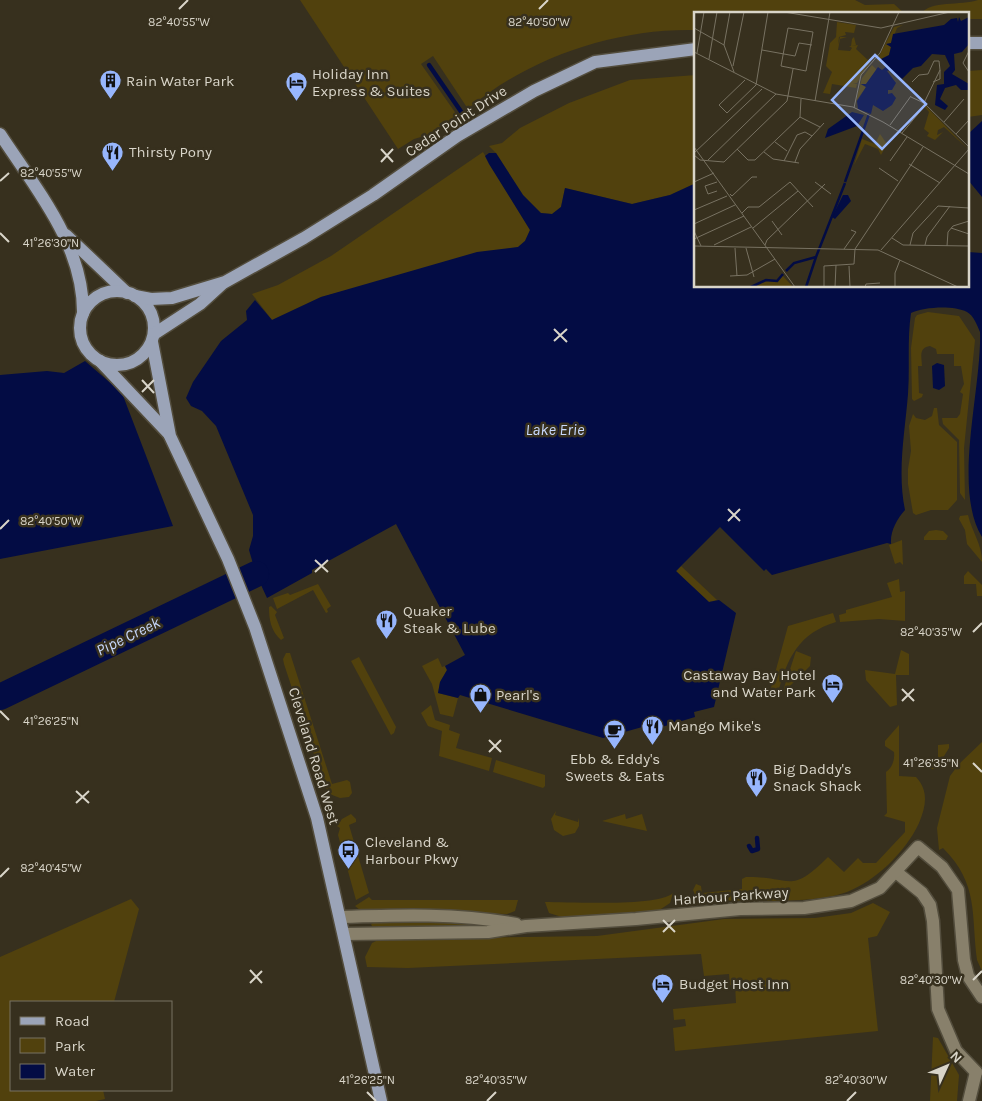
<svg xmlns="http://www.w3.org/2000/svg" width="982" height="1101" font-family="Karla,sans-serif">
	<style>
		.green { fill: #51410d }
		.water { fill: #030c44 }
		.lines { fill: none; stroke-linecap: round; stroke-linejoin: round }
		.stream { stroke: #030c44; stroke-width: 4.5 }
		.river { stroke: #030c44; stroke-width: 26 }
		.minor-casing { stroke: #534d3d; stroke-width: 15 }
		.major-casing { stroke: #534d3d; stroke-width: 15 }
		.minor { stroke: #88806b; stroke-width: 12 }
		.major { stroke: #9ba4b8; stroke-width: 12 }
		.ticks { fill: none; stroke: #d9d5c9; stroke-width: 2 }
		.labels { text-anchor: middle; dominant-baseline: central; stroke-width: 5; stroke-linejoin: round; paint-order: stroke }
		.poi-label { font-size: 15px; fill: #d9d5c9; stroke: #37301e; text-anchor: start }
		.street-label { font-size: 15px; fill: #d9d5c9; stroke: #37301e }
		.water-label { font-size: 16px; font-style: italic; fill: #c8d9fd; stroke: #37301e }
		.inset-river { fill: none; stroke: #030c44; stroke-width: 2.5 }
		.inset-road { fill: none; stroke: #787262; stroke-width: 1 }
		.view { fill: #97b6fd; fill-opacity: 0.15; stroke: #97b6fd; stroke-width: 2.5 }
		.inset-edge { fill: none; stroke: #d9d5c9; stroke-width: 2.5 }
		.ticks-label { font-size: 12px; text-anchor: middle; fill: #d9d5c9; stroke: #37301e; stroke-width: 5; stroke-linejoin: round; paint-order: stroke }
	</style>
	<rect width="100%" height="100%" fill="#37301e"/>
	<!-- green -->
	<g class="green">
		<path d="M300,0H855L865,5L894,4L905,14H696V30C616,28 529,57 468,109L433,56L421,64L457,115L431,134L414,139L398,149Z"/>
		<path d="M978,0H982V19H968V14H921C930,0 961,6 978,0Z"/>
		<path d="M982,70V115L968,117V71Z"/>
		<path d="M696,75V183L670,195L632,204L565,188L561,207L552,214L540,213L523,195L496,153L489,146L502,143L520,128L569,103L630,80Z"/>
		<path d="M483,152L530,230L525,241L518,247L321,297L272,320L252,294L278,285L331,256Z"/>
		<path d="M928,312L959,316L975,340L964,448L965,500L960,493L959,440L943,424L942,418H957L960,414L963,394L960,392L964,384L961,366H954V354H937L936,349L930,346C918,348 922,357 922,366H918L919,393L923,394L922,397L914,401L912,399L911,348L915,318L917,315Z"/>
		<path d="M934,408H937L939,425L957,442V500L948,510H931L916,515L913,513L908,484V469L911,451L909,426L913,414L916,418L925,420L932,416Z"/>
		<path d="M968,515C972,532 982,544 982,562L967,544L965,530L959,519L960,516Z"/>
		<path d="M936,530L943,531L948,536L946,540H924V537L929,531Z"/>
		<path d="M902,540L903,565L900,562L895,564L889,545Z"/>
		<path d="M681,566L717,600L709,602L676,572Z"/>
		<path d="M968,571L982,585V596H977L976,584H964V576Z"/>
		<path d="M899,579L900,592L905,591V621L879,619L840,622L839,615L846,613V610L892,597L887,583Z"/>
		<path d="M318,584L331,606L327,609L328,612L326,613L313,590L277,609L273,598L288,593L290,595Z"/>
		<path d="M271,606L277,612L275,615L284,638L281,640C271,631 269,620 269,607Z"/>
		<path d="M833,613L836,622C799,633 787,658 778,693L769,695L788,626Z"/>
		<path d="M901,650L909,654V675H896L897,705L890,707L866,680L865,670L895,674Z"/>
		<path d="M796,651L811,657L810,666L782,694Z"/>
		<path d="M286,653H290L332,784L347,780L350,782L352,793L349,797L340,798L327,793L328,791L324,785L284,664L283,659Z"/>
		<path d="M359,657L396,727L394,733L391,735L351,661Z"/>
		<path d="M438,658L442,667L445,666L447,670L440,682L438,693L458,698L453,717L440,714L432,684L422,666Z"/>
		<path d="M431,705L435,720L450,725L449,730L460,734L456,748L492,758L489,771L439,756L442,731L428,726L421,713Z"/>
		<path d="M899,725V776L916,777C929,791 926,806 919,823C911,840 901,852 888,865C876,876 862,886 847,892C812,905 746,899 707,901L697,899L693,890L696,884L701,886L702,893L742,889V879L746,877C792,876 789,896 828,857L844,872L858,858L863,863H876L905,832V822L884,816L887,813L886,772C892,768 895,760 894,752L885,746V741Z"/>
		<path d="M982,742V971L977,960C971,914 979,884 943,848L939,850L937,828L950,776L959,764Z"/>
		<path d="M949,744V748L936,769H927L925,759L938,758V745Z"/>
		<path d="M496,760L545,775V786L543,788L493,772Z"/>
		<path d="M556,811L555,815L578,822L579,818V826L575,833L563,836L554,830L551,819Z"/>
		<path d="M351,814L356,819V822L349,825L369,893L356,900L338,835L340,828L337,826L342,819Z"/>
		<path d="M625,814L626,819L642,814L647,831L602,821Z"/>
		<path d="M673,893L670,903L658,911L565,918L549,913L545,902C569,902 658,907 673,893Z"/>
		<path d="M369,897L372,900H518L515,911L507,914L370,910H360L355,906Z"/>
		<path d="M131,899L139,909L114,1002H11V1090H103L105,1099L96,1101H0V957Z"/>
		<path d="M873,903L890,912L877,936L868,938L878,1031L675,1051L673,1028L686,1026L685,1019L674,1020L673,1009L736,1003L735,984L730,985L729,974L704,976L701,954L408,968L367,967L365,957L372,943L380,939L597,936L724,919L815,918L851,913Z"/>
		<path d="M377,921H456L487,926L373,928L371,924Z"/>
		<path d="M933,1037L938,1038L959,1075L957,1101H930Z"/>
	</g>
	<!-- water -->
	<g class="water">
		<path d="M982,121V197L968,180V134Z"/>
		<path d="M489,153H496L523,195L541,213L552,214L561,207L565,188L632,204L670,195L696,183V286H968V252L982,253V537C952,488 982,389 980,332C977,325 974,316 967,312C953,305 924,307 911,313C907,340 910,367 908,394C905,432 897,472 905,510C897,519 890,531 891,544L887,543L772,575L766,569L764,571L720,527L676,571L709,602L719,600L736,613L714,707L694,712L695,717L655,729L653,724L603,738L460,695L458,698L438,693L440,682L447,670L445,666L465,655L396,524L312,570V573L267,598L256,574L249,550L253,536V515L216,426L202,411L191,406L186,398L193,382L221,341L247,320L246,311L255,300L272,320L321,297L477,252L518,247L525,241L530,230L489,164L485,156Z"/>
		<path d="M85,361L122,393L173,526L0,559V375L47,371L64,373Z"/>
		<path d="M937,363L944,365L945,386L939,390L933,388L932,366Z"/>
	</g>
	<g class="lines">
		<!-- stream -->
		<g class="stream">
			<path d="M429,65L462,113"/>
			<path d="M749,846L752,851L758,849L757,838"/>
		</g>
		<!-- river -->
		<path class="river" d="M0,697L256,574"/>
		<defs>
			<g id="minor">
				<path d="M896,872L922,893L930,905L933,921L938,1009L956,1051L976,1072"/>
				<path d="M341,917C399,915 459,913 516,924"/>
				<path d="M345,934L488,932L526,926L636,919L740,909L804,908L851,901L880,888L918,847L942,867L958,890L964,960L968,976L982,997"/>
				<path d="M969,1101L976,1072"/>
			</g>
			<g id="major">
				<path d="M968,43H982"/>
				<path d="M0,134C36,189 84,245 83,314"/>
				<path d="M66,235L127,293"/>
				<circle cx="117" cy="328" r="37"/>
				<path d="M135,296L151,299L172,298L225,282L304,238L373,195L457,136L534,91L595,62L696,49"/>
				<path d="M154,334L200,304L223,283"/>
				<path d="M152,342L170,436L228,559L255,627L317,818L381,1101"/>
				<path d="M100,361L169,434"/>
			</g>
		</defs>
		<!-- minor casing -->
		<use href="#minor" class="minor-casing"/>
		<!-- major casing -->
		<use href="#major" class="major-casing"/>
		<!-- minor -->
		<use href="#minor" class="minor"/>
		<!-- major -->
		<use href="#major" class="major"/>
	</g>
	<!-- ticks -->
	<path class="ticks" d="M179,9L188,0M539,9L548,0M381,149L393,162M381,162L393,149M0,181L9,173M0,233L9,242M554,329L567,342M554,341L567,329M142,380L154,393M142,392L154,380M728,509L740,521M728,521L740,509M0,529L9,520M315,560L328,572M315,572L328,560M973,632L982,623M902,689L914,701M902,701L914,689M0,711L9,720M489,740L501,752M489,752L501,740M973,763L982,772M76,791L89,803M76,803L89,791M0,877L9,868M663,920L675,932M663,932L675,920M250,970L262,983M973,980L982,971M250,983L262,971M367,1092L376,1101M487,1101L496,1092M847,1101L856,1092"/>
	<!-- icons -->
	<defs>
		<symbol id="building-pin" viewBox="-11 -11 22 30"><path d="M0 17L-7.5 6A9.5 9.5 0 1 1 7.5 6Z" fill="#97b6fd" stroke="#37301e"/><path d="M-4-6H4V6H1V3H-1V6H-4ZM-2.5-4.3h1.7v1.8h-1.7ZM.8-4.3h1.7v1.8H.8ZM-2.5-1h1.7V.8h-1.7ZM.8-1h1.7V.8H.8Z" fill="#111"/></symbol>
		<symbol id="hotel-pin" viewBox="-11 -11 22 30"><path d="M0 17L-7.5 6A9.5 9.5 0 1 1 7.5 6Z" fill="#97b6fd" stroke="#37301e"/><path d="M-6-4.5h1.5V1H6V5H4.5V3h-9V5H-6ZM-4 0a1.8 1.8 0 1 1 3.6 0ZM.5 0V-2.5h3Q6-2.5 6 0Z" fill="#111"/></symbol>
		<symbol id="restaurant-pin" viewBox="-11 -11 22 30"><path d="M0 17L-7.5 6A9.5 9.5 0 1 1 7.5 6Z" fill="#97b6fd" stroke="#37301e"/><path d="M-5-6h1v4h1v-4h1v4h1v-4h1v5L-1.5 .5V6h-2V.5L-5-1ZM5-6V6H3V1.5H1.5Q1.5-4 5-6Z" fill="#111"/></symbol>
		<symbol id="shop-pin" viewBox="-11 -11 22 30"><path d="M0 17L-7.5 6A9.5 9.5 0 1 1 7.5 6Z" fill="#97b6fd" stroke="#37301e"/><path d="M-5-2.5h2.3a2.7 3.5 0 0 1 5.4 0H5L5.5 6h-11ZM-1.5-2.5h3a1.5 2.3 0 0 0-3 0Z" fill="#111"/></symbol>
		<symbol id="cafe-pin" viewBox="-11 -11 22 30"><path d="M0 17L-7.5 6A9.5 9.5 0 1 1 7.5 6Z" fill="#97b6fd" stroke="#37301e"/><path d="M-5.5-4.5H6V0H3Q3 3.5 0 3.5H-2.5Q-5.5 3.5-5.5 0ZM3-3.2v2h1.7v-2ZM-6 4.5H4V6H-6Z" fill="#111"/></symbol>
		<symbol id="bus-pin" viewBox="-11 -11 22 30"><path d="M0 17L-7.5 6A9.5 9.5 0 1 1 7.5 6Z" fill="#97b6fd" stroke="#37301e"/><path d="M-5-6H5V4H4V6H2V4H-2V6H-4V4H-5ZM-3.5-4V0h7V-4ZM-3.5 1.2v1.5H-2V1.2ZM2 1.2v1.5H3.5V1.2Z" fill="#111"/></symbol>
	</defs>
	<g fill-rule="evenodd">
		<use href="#building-pin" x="98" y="68" width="25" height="34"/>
		<use href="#hotel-pin" x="284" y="70" width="25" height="34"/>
		<use href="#restaurant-pin" x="100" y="140" width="25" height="34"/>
		<use href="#restaurant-pin" x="374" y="608" width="25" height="34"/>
		<use href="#hotel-pin" x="820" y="672" width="25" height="34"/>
		<use href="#shop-pin" x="468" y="682" width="25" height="34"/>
		<use href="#restaurant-pin" x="640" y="714" width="25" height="34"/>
		<use href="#cafe-pin" x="602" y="718" width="25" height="34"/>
		<use href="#restaurant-pin" x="744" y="766" width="25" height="34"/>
		<use href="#bus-pin" x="336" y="838" width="25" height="34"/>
		<use href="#hotel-pin" x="650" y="972" width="25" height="34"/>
	</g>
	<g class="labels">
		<!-- poi labels -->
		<g class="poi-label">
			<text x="312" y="74">Holiday Inn<tspan x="312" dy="17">Express &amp; Suites</tspan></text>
			<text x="126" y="81">Rain Water Park</text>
			<text x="129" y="152">Thirsty Pony</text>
			<text x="403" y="611">Quaker<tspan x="403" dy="17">Steak &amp; Lube</tspan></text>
			<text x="816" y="675" text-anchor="end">Castaway Bay Hotel<tspan x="816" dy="17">and Water Park</tspan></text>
			<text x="496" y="695">Pearl's</text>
			<text x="668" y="726">Mango Mike's</text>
			<text x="615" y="759" text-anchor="middle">Ebb &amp; Eddy's<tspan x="615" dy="17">Sweets &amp; Eats</tspan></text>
			<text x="773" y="769">Big Daddy's<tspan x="773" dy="17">Snack Shack</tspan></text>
			<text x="365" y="842">Cleveland &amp;<tspan x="365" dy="17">Harbour Pkwy</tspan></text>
			<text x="679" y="984">Budget Host Inn</text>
		</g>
		<!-- street labels -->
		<g class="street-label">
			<text transform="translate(456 121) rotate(-33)">Cedar Point Drive</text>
			<text transform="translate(314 756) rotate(73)">Cleveland Road West</text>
			<text transform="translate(731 896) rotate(-4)">Harbour Parkway</text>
		</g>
		<!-- water labels -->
		<g class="water-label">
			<text x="555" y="429">Lake Erie</text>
			<text transform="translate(128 636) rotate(-26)">Pipe Creek</text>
		</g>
	</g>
	<!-- overview -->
	<g transform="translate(694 12)">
		<rect width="275" height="275" fill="#37301e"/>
		<path d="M143,10L162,13L160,21L151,20L152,23L145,25L144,33L146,25H153L146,27L144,38L156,39L158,36L155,34H157L158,27L160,25L162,33L158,34L164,33L162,37L175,49L178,47L163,71H159L163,72L162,76L138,72L136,82L129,81L138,60L132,54L136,31L142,25ZM209,13L203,16L197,31L193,32L197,35L195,43L185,50L183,48L200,15ZM178,53L183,58L172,72H166L172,75L162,89L168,66ZM227,91L230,92L274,137L250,115L244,118L243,123L249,120L241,128L233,124L235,121L230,117L235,100ZM186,122L193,132L187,143L184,137L171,132L160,153L168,127L181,132ZM88,263L99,275H59L70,269L84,270Z" fill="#51410d"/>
		<path d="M265,5L267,9L275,5V32L268,40L260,42L261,58L258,62L275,72V78H267L262,73L251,76L246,87L254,94L251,98L241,93L243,73L250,72V60L256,54L251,43L238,42L227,54L219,56L208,67L196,58L193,59L202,71L198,78H194V82L198,81L202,86L198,93L189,99L179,93L177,102L164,97L163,89L172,75L167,72H172L184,55L188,58L193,54L187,47L195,43L197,35L192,32L197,31L199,22L250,13L257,7L263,6L264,10ZM158,100L170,103L163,114L131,126L134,117ZM149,183H154L157,189L141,207L138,205Z" fill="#030c44"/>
		<path class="inset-river" d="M151,170L175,102M122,245L151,171M92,259L100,251L122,245M57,275L72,268L83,269L89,262M112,275L122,245"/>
		<path class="inset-road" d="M90,0L187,16L256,0M0,16L30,33L40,60M94,16L119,20L112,59L87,54ZM30,33L36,0M68,38L101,44L105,31L118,33M275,39L269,51L275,60M0,40L82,82L159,95L189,110L275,162M3,41L10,0M15,47L23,0M39,54L50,0M51,68L25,93L33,101L62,73L74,0M218,70L225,63L234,62L240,49H245L246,58L230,91M239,70L246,67V58M217,85L230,91L275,135M121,89L136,0M160,96L167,63L186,41L205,0M106,105L126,115M106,105L107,87M250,110L270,87M196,113L217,84M208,121L229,96M262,122L275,108M81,130L93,139M0,135L101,275M43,137L54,148H61L106,105M70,140L79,147L105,151M0,141L68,77M0,143L6,148L30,150L93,89L99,57M14,148L82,82M90,149L103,123L111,120L118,124M196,149L213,125M101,150L106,137L130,111M215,152L246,171M185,156L204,169M0,170L20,161M23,170L11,174L14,182L23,179M121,170L137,182M36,182L38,184L58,165H63M0,198L33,184M48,201L54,195H65L96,170L119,195M78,209L88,223M0,212L41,193M59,216L104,179M257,216L275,222M0,219L7,234M198,226L209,233L275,234M0,227L50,204M20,233L57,215M71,233L73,228L131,172M216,233L219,221L244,194L275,196M231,233L233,225L256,194M0,234L184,238L264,275M253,234L254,220L259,214L275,209M41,236L43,264M52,236L60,265M150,237L162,220L157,218M187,238L275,137M155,254L156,275M36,264L53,263L81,247M130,275V254L160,252L161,237L229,135M141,275L142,253M171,275L172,272L186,271M201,275V261L206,248"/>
		<path class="view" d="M181,43L232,92L188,137L138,88Z"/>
		<rect width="275" height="275" class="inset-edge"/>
	</g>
	<g class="ticks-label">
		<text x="179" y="26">82°40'55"W</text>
		<text x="539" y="26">82°40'50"W</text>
		<text x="51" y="177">82°40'55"W</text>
		<text x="51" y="247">41°26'30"N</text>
		<text x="51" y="525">82°40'50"W</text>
		<text x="931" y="636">82°40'35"W</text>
		<text x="51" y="725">41°26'25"N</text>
		<text x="931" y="767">41°26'35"N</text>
		<text x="51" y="872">82°40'45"W</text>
		<text x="931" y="984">82°40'30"W</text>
		<text x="367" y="1084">41°26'25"N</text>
		<text x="496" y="1084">82°40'35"W</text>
		<text x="856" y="1084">82°40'30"W</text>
	</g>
	<!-- legend -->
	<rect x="10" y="1001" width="162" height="90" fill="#37301e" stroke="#787262"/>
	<rect x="20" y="1017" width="25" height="8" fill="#9ba4b8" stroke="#787262"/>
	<text x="55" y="1026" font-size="15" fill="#d9d5c9">Road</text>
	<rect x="20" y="1038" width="25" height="15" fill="#51410d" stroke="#787262"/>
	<text x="55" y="1051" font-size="15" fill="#d9d5c9">Park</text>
	<rect x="20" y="1064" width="25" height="15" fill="#030c44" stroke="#787262"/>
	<text x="55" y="1076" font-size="15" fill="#d9d5c9">Water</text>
	<!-- north arrow -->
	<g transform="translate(947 1066) rotate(46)" stroke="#37301e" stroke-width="4" paint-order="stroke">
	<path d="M0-4L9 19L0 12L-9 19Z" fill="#d9d5c9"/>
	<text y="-8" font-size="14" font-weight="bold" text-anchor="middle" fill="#d9d5c9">N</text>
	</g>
</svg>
